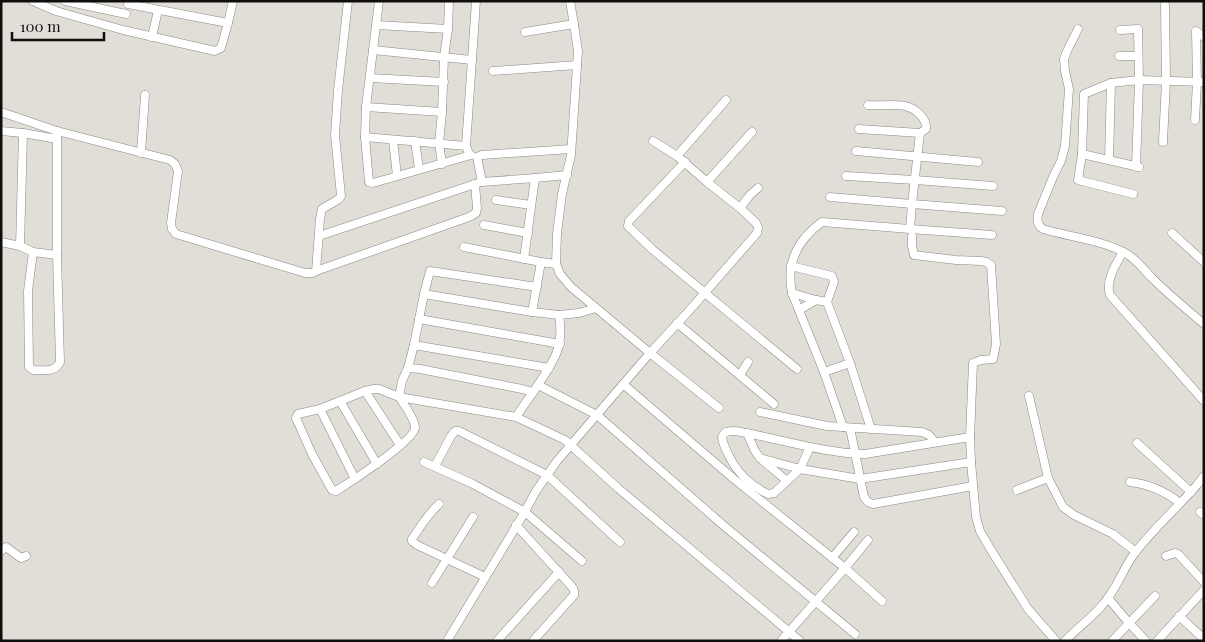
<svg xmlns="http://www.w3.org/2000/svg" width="1205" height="642" font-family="'Playfair Display',serif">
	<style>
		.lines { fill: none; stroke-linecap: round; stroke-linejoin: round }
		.street-casing { stroke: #8b8882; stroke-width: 9 }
		.street { stroke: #fff; stroke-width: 8 }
	</style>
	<rect width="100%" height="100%" fill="#e1ded8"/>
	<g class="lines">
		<defs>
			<g id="street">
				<path d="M33,1L56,11L123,30L215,51L221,48L228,23L233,1"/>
				<path d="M65,1L126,14"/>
				<path d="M379,1L366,107L365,137L369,182L373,183L471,155"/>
				<path d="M570,1L575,31L578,51L571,155L562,194L557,233L556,264L560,274L571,287L650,353L719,408"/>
				<path d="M128,4L228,23"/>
				<path d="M376,25L448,29"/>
				<path d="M1078,29L1067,51L1064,59L1065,71L1069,89L1065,146L1061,161L1053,177L1038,214C1037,220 1037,225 1043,229C1070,237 1103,240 1127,254C1137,260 1144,270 1152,278C1168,294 1186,309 1204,324"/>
				<path d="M1120,30L1138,29L1139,80L1136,167"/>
				<path d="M525,32L574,24"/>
				<path d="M152,37L158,10"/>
				<path d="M373,50L472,60"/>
				<path d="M1119,56H1138"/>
				<path d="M493,71L577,65"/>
				<path d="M370,78L444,82"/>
				<path d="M868,105C880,106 893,104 905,106C915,108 927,118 926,129L920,133L912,204L1002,211"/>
				<path d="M366,107L442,112"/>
				<path d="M1,112L57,131L170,160L175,164L178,171L171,223L172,229L176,234L305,273H313L316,271L320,219L322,209L339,199L341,196L335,135L338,90L348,1"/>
				<path d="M1195,120L1197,82L1196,31L1204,37"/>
				<path d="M859,129L920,133"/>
				<path d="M1,131L23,133L57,139"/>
				<path d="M365,137L466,146L468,151"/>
				<path d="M393,140L397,176"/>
				<path d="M415,141L419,169"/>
				<path d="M653,141L677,156L707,182L740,208"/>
				<path d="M1163,142L1166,81L1165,5"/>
				<path d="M466,146L476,1"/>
				<path d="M856,151L978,162"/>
				<path d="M141,153L145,95"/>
				<path d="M1082,154L1139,167"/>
				<path d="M677,156L726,100"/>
				<path d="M1109,160L1111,83"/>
				<path d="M685,162L629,221L628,226L653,250L797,369"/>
				<path d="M442,164L439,143L442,112L444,57L448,29L449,1"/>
				<path d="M846,176L915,180L993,186"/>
				<path d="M535,178L482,182L477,157L482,155L571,149"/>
				<path d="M707,182L752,132"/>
				<path d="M1133,194L1078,180L1082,154L1084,94L1111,83L1139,80L1204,82"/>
				<path d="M830,197L912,204L910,229L822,222C797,240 786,263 792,293L824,372L843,427"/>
				<path d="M496,200L531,205"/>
				<path d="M484,225L528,233"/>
				<path d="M910,229L992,235"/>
				<path d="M1172,233L1204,262"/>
				<path d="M319,236L478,183"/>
				<path d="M912,236V246L914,255L956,260L981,261L986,262L991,265L996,344L993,359L981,360L973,363L970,437L971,462L976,517L980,531L991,550L1028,609L1056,641"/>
				<path d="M1,242L20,246L33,252L57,255"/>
				<path d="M20,246L23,133"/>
				<path d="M464,247L541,262"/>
				<path d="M33,252L28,291L29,367L33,370C44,370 55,373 60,362L57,255V131"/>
				<path d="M1123,252C1116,264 1105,281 1110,295L1204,401"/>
				<path d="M524,259L535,178L567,175"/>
				<path d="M791,266L832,276L834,282L827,302"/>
				<path d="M316,271L469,217L476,213L477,208L475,184"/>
				<path d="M792,293L816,300"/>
				<path d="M424,294L532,312L559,315L579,313L596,308"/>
				<path d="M799,310L816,300L827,302L850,363L871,429"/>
				<path d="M532,312L541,262L556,264"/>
				<path d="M419,319L560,344"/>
				<path d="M677,323L774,404"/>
				<path d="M414,345L549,368"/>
				<path d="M408,368L414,345L424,294L430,271L537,287"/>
				<path d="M824,372L850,363"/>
				<path d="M740,375L748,362"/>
				<path d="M623,384L734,479L845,568L781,641"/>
				<path d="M538,385L597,415L723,525L855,634"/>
				<path d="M365,391L400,445"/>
				<path d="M533,392L522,389L420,369L408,368L402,381L399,397C404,404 415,420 415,428C414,441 349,483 336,491L332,490L312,454L296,418L298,414L320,409L365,391L374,389H379L399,397L516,417L565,440L619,489L800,641"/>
				<path d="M1029,396L1048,478L1063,507L1074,515L1113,534L1136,552"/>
				<path d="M340,401L377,464"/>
				<path d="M320,409L355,479"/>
				<path d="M760,412L827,426L922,432L929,435L935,442"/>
				<path d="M516,417C522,408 528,399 534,391C552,363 565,350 559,315"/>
				<path d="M850,428L864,497L868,502L873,504L973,486"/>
				<path d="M747,433L755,451L760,458L787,481"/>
				<path d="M1137,443L1191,492"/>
				<path d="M810,447L800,469L774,493L768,494C750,485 738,474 729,456C726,450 723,444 722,438C723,431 729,431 735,431C778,438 821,453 865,454L970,437"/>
				<path d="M760,458L800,469L860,479L971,462"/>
				<path d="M424,462L471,483L525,512L582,561"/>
				<path d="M435,466L451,436L455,431H459L547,475L620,542"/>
				<path d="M1130,482C1148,484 1166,492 1180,503"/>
				<path d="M1017,490L1048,478"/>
				<path d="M439,504C428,514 420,527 412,539V541L417,545L485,577"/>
				<path d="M1200,512L1204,515"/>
				<path d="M516,525L573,588L574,591V595L533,641"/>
				<path d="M868,540L845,568L882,601"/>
				<path d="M1,551L6,547L21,558L26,556"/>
				<path d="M1166,556L1175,553L1178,554L1204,582"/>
				<path d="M832,558L854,532"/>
				<path d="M432,583L473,517"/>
				<path d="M1108,598L1129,623L1146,641"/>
				<path d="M1179,616L1204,639"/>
				<path d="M447,641L523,515L536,491L557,461L650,353L688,312L757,233L758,227L756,223L740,208L750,195L758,188"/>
				<path d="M497,641L559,572"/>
				<path d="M1065,641C1077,628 1093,617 1104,603C1117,588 1123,569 1134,554C1153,529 1177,508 1197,485L1204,476"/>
				<path d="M1112,641L1155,596"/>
				<path d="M1157,641L1204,590"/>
			</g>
		</defs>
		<!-- street casing -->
		<use href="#street" class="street-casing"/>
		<!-- street -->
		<use href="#street" class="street"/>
	</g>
	<!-- border -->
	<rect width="1205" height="642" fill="none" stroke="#0f0e0c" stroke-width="5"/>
	<!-- scale -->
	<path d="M12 32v8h92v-8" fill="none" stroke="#0f0e0c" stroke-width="2.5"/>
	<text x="20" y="32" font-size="15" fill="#0f0e0c" stroke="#e1ded8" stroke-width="4" paint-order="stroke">100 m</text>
</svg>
